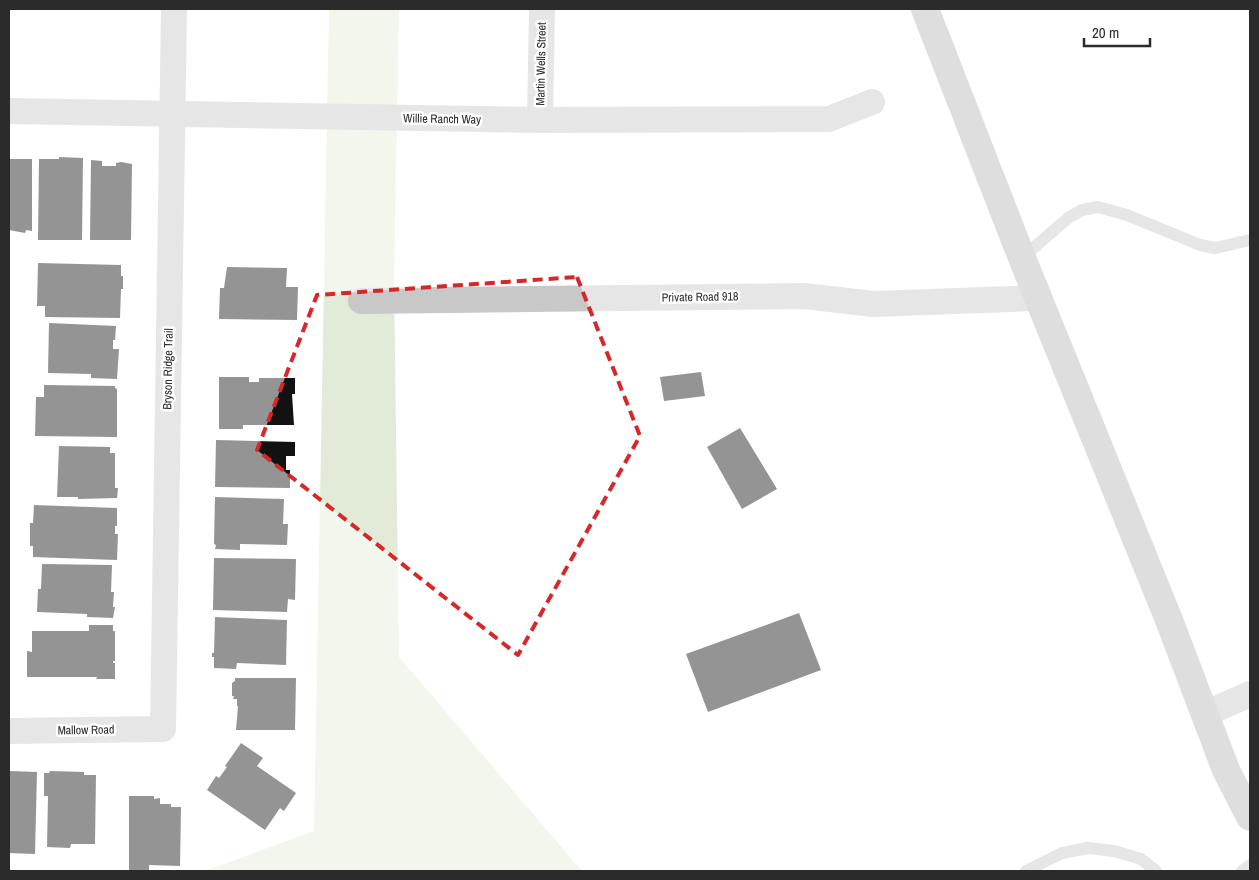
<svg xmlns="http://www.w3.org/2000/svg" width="1259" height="880" font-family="'Archivo Narrow',sans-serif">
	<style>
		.green { fill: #e2ebd7 }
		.building { fill: #121212 }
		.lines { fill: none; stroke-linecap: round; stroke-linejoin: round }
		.lane { stroke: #c8c8c8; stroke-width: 12 }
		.street { stroke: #c8c8c8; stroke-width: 26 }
		.secondary { stroke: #b5b5b5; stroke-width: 28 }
		.marked { fill: none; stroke: #d62828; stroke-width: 4; stroke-dasharray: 10 6; stroke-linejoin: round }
		.labels { text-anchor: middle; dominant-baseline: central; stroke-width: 5; stroke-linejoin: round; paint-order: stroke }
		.street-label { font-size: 12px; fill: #2b2b2b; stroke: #fff }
	</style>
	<rect width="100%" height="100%" fill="#fff"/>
	<!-- green -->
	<path class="green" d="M329,9H399L394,280L399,657L582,871H205L314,831Z"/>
	<!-- building -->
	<g class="building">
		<path d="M59,157L83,158L82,240H38L39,159H59Z"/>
		<path d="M9,159H32V231L26,230L25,233L9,230Z"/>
		<path d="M91,160L102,161V166H116V163L121,162L132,164L131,240H90Z"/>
		<path d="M38,263L121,265V276H123V289H121L120,318L45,317V306H37Z"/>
		<path d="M227,267L287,268L286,287H298L297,320L219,319L220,288H224Z"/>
		<path d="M49,323L116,326L115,340H113V349H119L117,379L91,378V374L48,373Z"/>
		<path d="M701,372L705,396L664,401L660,377Z"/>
		<path d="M219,377H249V382H259V378H295V394H292L294,425H243V429H219Z"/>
		<path d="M44,385L115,386V388L117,389V437L35,436L36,397H44Z"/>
		<path d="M740,428L777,489L742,509L707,447Z"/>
		<path d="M216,440L295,442V456H286V470H290V488L215,487Z"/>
		<path d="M59,446L110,447V453H115V488H118L117,498L78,499V497H57Z"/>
		<path d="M215,497L284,499L283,524H288L287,545L240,544V550L215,549L216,545L214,544Z"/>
		<path d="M34,505L117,508V526H115V534H118L117,560L33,557V546H30V523H33Z"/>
		<path d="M214,558L296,559L295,600L288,599L287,612L213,610Z"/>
		<path d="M42,564L112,565L111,592H114L113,607H115L113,618L87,617V614L37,612L38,589H41Z"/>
		<path d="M799,613L821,670L708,712L686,654Z"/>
		<path d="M215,617L287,620L286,665L237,663L236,669L214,668V657H212V653H214Z"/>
		<path d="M89,625H113V631H115V661H113V663H115V679H96L97,677H27V651L32,652V631H89Z"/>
		<path d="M235,678H296L295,730H236L238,706H237V699H233L234,696H232V683L235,681Z"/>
		<path d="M241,743L263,758L257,766L296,793L284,811L280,808L265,830L207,790L216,776L219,778L227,767L225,766Z"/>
		<path d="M10,771L37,772L35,854L9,853V773Z"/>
		<path d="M50,771L84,772V775H96L95,844H71L70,848L47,847L48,796H44V773H49Z"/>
		<path d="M129,796H154V799L160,798V804H171V807H181L180,866L149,865V871H129Z"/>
	</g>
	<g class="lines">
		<!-- lane -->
		<g class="lane">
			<path d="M1022,258L1068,218L1082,210L1098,207L1127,215L1200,245L1215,248L1250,240"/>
			<path d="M1026,871L1062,853L1088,848L1114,851L1141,859L1156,871"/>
			<path d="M1242,871L1250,865"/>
		</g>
		<!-- street -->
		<g class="street">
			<path d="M9,111L540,120L829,119L872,102"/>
			<path d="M540,120L542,9"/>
			<path d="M361,301L804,296L873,304L1039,298"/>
			<path d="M1205,714L1250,694"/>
			<path d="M9,731L163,729L174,9"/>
		</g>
		<!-- secondary -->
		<path class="secondary" d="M925,9L1022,258L1169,620L1226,770L1250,817"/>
	</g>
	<!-- marked area -->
	<path d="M0 0H1259V880H0ZM577,277L640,436L518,655L257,450L317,295Z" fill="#fff" fill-opacity=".55" fill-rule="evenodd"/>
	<path class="marked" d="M577,277L640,436L518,655L257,450L317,295Z"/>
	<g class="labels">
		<!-- street labels -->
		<g class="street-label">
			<text transform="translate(541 64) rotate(-89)">Martin Wells Street</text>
			<text transform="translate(442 119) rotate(1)">Willie Ranch Way</text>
			<text transform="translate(700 297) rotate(-1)">Private Road 918</text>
			<text transform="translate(168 369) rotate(-89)">Bryson Ridge Trail</text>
			<text transform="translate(86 730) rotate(-1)">Mallow Road</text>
		</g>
	</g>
	<!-- border -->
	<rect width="1259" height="880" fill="none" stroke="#2b2b2b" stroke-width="20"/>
	<!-- scale -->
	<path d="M1084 38v8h66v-8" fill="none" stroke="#2b2b2b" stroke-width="2.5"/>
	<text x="1092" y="38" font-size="15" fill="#2b2b2b" stroke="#ffffff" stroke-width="4" paint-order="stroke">20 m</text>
</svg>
